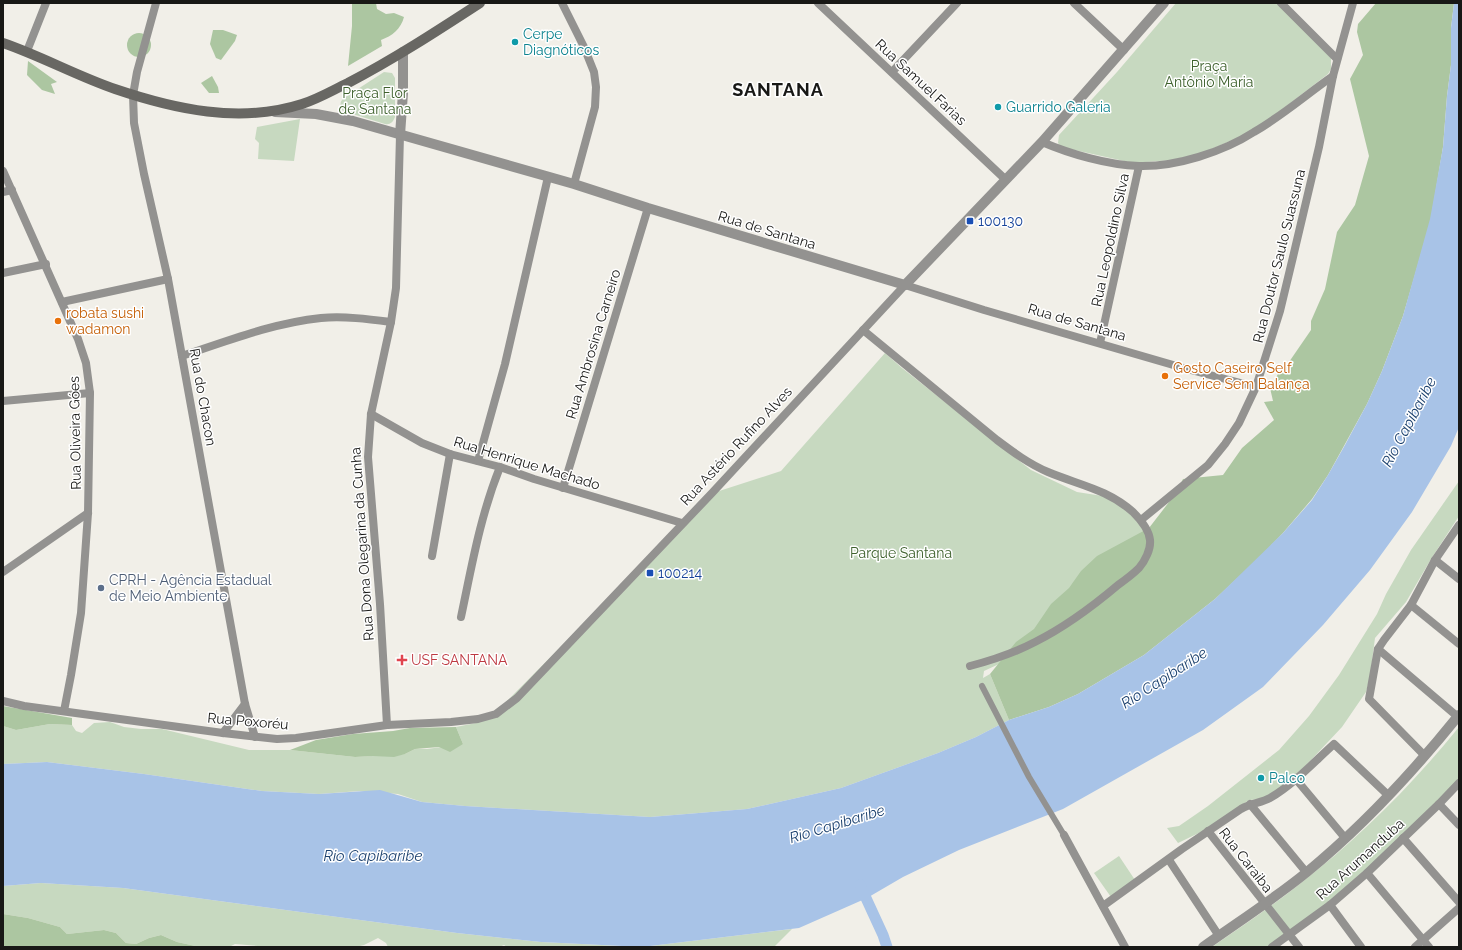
<svg xmlns="http://www.w3.org/2000/svg" width="1462" height="950" font-family="Raleway,sans-serif">
	<style>
		.green { fill: #c7d9c0 }
		.forest { fill: #acc6a1 }
		.water { fill: #a8c3e7 }
		.lines { fill: none; stroke-linecap: round; stroke-linejoin: round }
		.canal { stroke: #a8c3e7; stroke-width: 11 }
		.pedestrian { stroke: #939290; stroke-width: 6 }
		.minor { stroke: #939290; stroke-width: 8 }
		.tertiary { stroke: #939290; stroke-width: 10 }
		.secondary { stroke: #686763; stroke-width: 10 }
		.culture-dot { fill: #0f9aa8; stroke: #fff; stroke-width: 1.5 }
		.transit-dot { fill: #1a4fb4; stroke: #fff; stroke-width: 1.5 }
		.food-dot { fill: #e8710a; stroke: #fff; stroke-width: 1.5 }
		.service-dot { fill: #5c6f8a; stroke: #fff; stroke-width: 1.5 }
		.health-dot { fill: #e0444e; stroke: #fff; stroke-width: 1.5 }
		.labels { text-anchor: middle; dominant-baseline: central; stroke-width: 3; stroke-linejoin: round; paint-order: stroke }
		.culture-label { font-size: 14px; fill: #0d838f; stroke: #fff; text-anchor: start }
		.park-label { font-size: 14px; fill: #3e612d; stroke: #fff }
		.street-label { font-size: 14px; fill: #181816; stroke: #fff }
		.transit-label { font-size: 14px; fill: #164399; stroke: #fff; text-anchor: start }
		.food-label { font-size: 14px; fill: #c56008; stroke: #fff; text-anchor: start }
		.service-label { font-size: 14px; fill: #4e5e75; stroke: #fff; text-anchor: start }
		.health-label { font-size: 14px; fill: #be3a42; stroke: #fff; text-anchor: start }
		.water-label { font-size: 15px; font-style: italic; fill: #1c416e; stroke: #fff }
		.district-label { font-size: 18px; font-weight: bold; letter-spacing: 1px; fill: #181816; stroke: #fff }
	</style>
	<rect width="100%" height="100%" fill="#f1efe8"/>
	<!-- green -->
	<g class="green">
		<path d="M1176,3H1278L1331,58V69L1328,74L1280,111L1249,133L1202,153L1172,160L1133,163L1061,147L1058,143L1059,135L1117,72Z"/>
		<path d="M384,72L392,73L395,78V117C393,122 390,125 385,124L343,111C340,106 339,102 344,98Z"/>
		<path d="M300,119L294,161L258,159L259,143L255,139L257,127Z"/>
		<path d="M885,353L902,368L1031,470L1077,492L1109,497L1139,520L1148,539L999,664L984,671L983,678L990,674L1009,720L976,737L938,753L841,788L747,809L650,817L465,806L422,802L398,794L360,791L319,794L262,791L144,774L47,762L3,764V726L16,730L50,724L72,725L76,731L82,733L94,723L110,722L124,727L141,729H162L249,750H290L355,757L405,754L415,749H427L463,744L456,727L476,723L498,710L713,493L781,471Z"/>
		<path d="M1459,481V516L1431,559L1406,602L1375,638L1370,677L1366,692L1342,727L1295,777L1265,799L1249,800L1240,807L1203,831L1178,843L1167,828L1179,826L1208,806L1279,750L1309,716L1339,675L1377,614L1386,594L1411,550Z"/>
		<path d="M1459,727V778L1439,800L1395,845L1321,908L1270,947H1212C1242,926 1272,906 1301,883C1360,837 1412,785 1459,727Z"/>
		<path d="M1119,856L1135,880L1111,897L1094,873Z"/>
		<path d="M41,883L123,888L457,933L541,942L642,947L792,929L774,947H507L504,945L499,947H388L386,943L378,938L364,945L356,947H259L258,946L235,944L229,947H200L177,942L161,935L149,938L136,944L126,943L116,933L104,930L67,934L60,927L28,918L3,914V886Z"/>
	</g>
	<!-- forest -->
	<g class="forest">
		<path d="M352,3H376L377,9L386,14L394,13L404,17C401,29 392,36 381,40L382,46L348,66L352,26Z"/>
		<path d="M1376,3H1454L1451,28V65L1447,96L1443,147L1431,219L1421,254L1403,316L1382,371L1367,404L1328,475L1312,499L1283,533L1259,558L1215,599L1144,655L1078,694L1049,707L1009,720L990,674L1016,642L1034,629L1051,604L1069,588L1081,571L1097,556L1149,528L1176,493L1183,479L1223,475L1242,448L1274,420L1264,402L1273,401L1270,388L1278,374L1289,362L1311,330V321L1325,289L1337,232L1355,205L1369,156L1350,79L1363,55L1357,32L1358,24Z"/>
		<path d="M213,30H223L237,35L235,41L221,60L216,58L210,44Z"/>
		<circle cx="139" cy="45" r="12"/>
		<path d="M28,61L57,82L51,84L55,94L42,90L27,75Z"/>
		<path d="M212,76L218,87L219,93H209L201,83Z"/>
		<path d="M3,706L72,718V725L50,724L16,730L3,726Z"/>
		<path d="M456,727L463,744L450,752L439,747L415,749L405,754L394,757L373,756L355,757L290,750L316,740L353,734L393,731L410,728Z"/>
		<path d="M3,914L28,918L60,927L67,934L104,930L116,933L126,943L136,944L149,938L161,935L177,942L200,947H3Z"/>
	</g>
	<!-- water -->
	<path class="water" d="M1454,3H1459V427L1451,446L1412,512L1370,570L1323,625L1263,687L1203,730L1063,809L959,850L903,877L867,898L799,928L642,947L541,942L457,933L123,888L41,883L3,886V764L47,762L144,774L262,791L319,794L380,790L422,802L465,806L650,817L747,809L841,788L938,753L976,737L1009,720L1049,707L1078,694L1144,655L1215,599L1283,533L1312,500L1328,475L1345,445L1367,404L1382,371L1403,316L1430,219L1443,147L1447,96L1451,65V28Z"/>
	<g class="lines">
		<!-- canal -->
		<path class="canal" d="M860,885L883,935L887,947"/>
		<!-- pedestrian -->
		<path class="pedestrian" d="M982,686L1029,777L1064,835"/>
		<!-- minor -->
		<g class="minor">
			<path d="M156,3L137,72L133,95L134,123L144,174L168,279L245,704L255,737"/>
			<path d="M562,3L584,47L594,72L596,87L595,107L574,184"/>
			<path d="M818,3L1006,180"/>
			<path d="M1074,3L1124,50"/>
			<path d="M1281,3L1337,59"/>
			<path d="M27,51L46,3"/>
			<path d="M892,72L957,3"/>
			<path d="M1042,142C1070,154 1108,165 1139,166C1176,167 1223,152 1254,132C1282,116 1307,94 1333,76"/>
			<path d="M3,171L78,339L86,363L90,393L88,513L81,613L71,675L64,711"/>
			<path d="M3,192L12,190"/>
			<path d="M3,273L46,264"/>
			<path d="M62,302L168,279"/>
			<path d="M863,330L997,440C1013,452 1029,464 1048,472C1079,485 1107,489 1133,512C1140,519 1149,530 1150,540C1151,549 1145,561 1139,568C1133,574 1125,580 1118,585C1092,607 1065,627 1035,642C1014,653 993,660 970,666"/>
			<path d="M1100,343L1139,166"/>
			<path d="M182,356C227,341 273,323 321,318C344,316 368,319 391,322"/>
			<path d="M3,401L90,393"/>
			<path d="M371,414L422,443L450,454L500,467L534,479L682,523"/>
			<path d="M478,461L505,364L548,177"/>
			<path d="M563,488L648,208"/>
			<path d="M1141,520L1208,465L1225,444L1239,423L1256,387L1280,311L1293,257L1319,147L1333,76L1353,3"/>
			<path d="M432,556L450,454"/>
			<path d="M1435,560L1459,579"/>
			<path d="M3,572L88,513"/>
			<path d="M1411,605L1459,644"/>
			<path d="M461,617C472,565 480,517 500,467"/>
			<path d="M1378,649L1458,717"/>
			<path d="M3,701L24,706L223,733L277,739L296,738L387,725L451,722L478,719L496,714L517,698L712,493L905,285L984,310L1187,369L1256,387"/>
			<path d="M387,725L380,604L368,457L371,414L391,322L396,288L400,135"/>
			<path d="M223,733L245,704"/>
			<path d="M1424,755L1369,699L1378,649L1384,640L1411,605L1435,560L1459,525"/>
			<path d="M1295,778L1345,838"/>
			<path d="M1250,804L1306,872"/>
			<path d="M1439,804L1459,825"/>
			<path d="M1208,831L1299,947"/>
			<path d="M1064,835L1125,947"/>
			<path d="M1403,838L1459,902"/>
			<path d="M1169,860L1219,936"/>
			<path d="M1367,873L1429,947"/>
			<path d="M1330,905L1361,947"/>
			<path d="M1103,906L1182,849L1241,809C1251,803 1261,803 1270,798C1294,784 1314,762 1334,744L1389,796"/>
			<path d="M1272,947L1330,905L1367,873L1439,804L1459,783"/>
			<path d="M1415,947L1459,908"/>
		</g>
		<!-- tertiary -->
		<g class="tertiary">
			<path d="M275,112L316,114L353,121L574,184L648,208L905,285L1042,142L1164,3"/>
			<path d="M400,135L403,93V52"/>
			<path d="M1203,947C1238,922 1274,899 1307,872C1363,826 1413,772 1459,715"/>
		</g>
		<!-- secondary -->
		<path class="secondary" d="M3,43C41,56 77,76 115,89C174,109 240,124 302,104C318,99 333,90 348,83C394,59 437,31 480,3"/>
	</g>
	<!-- markers -->
	<g class="culture-dot">
		<circle cx="515" cy="42" r="4"/>
		<circle cx="998" cy="107" r="4"/>
		<circle cx="1261" cy="778" r="4"/>
	</g>
	<g class="transit-dot">
		<rect x="966" y="217" width="8" height="8" rx="2"/>
		<rect x="646" y="569" width="8" height="8" rx="2"/>
	</g>
	<g class="food-dot">
		<circle cx="58" cy="321" r="4"/>
		<circle cx="1165" cy="376" r="4"/>
	</g>
	<circle class="service-dot" cx="101" cy="588" r="4"/>
	<path class="health-dot" d="M400 654h4v4h4v4h-4v4h-4v-4h-4v-4h4z"/>
	<g class="labels">
		<!-- culture labels -->
		<g class="culture-label">
			<text x="523" y="34">Cerpe<tspan x="523" dy="16">Diagnóticos</tspan></text>
			<text x="1006" y="107">Guarrido Galeria</text>
			<text x="1269" y="778">Palco</text>
		</g>
		<!-- park labels -->
		<g class="park-label">
			<text x="1209" y="66">Praça<tspan x="1209" dy="16">Antônio Maria</tspan></text>
			<text x="375" y="93">Praça Flor<tspan x="375" dy="16">de Santana</tspan></text>
			<text x="901" y="553">Parque Santana</text>
		</g>
		<!-- street labels -->
		<g class="street-label">
			<text transform="translate(921 82) rotate(43)">Rua Samuel Farias</text>
			<text transform="translate(767 230) rotate(17)">Rua de Santana</text>
			<text transform="translate(1110 240) rotate(-78)">Rua Leopoldino Silva</text>
			<text transform="translate(1279 256) rotate(-76)">Rua Doutor Saulo Suassuna</text>
			<text transform="translate(1077 322) rotate(16)">Rua de Santana</text>
			<text transform="translate(593 344) rotate(-73)">Rua Ambrosina Carneiro</text>
			<text transform="translate(203 397) rotate(80)">Rua do Chacon</text>
			<text transform="translate(75 433) rotate(-91)">Rua Oliveira Góes</text>
			<text transform="translate(736 446) rotate(-47)">Rua Astério Rufino Alves</text>
			<text transform="translate(527 463) rotate(17)">Rua Henrique Machado</text>
			<text transform="translate(362 544) rotate(-94)">Rua Dona Olegarina da Cunha</text>
			<text transform="translate(248 721) rotate(5)">Rua Poxoréu</text>
			<text transform="translate(1360 859) rotate(-42)">Rua Arumanduba</text>
			<text transform="translate(1246 860) rotate(52)">Rua Caraiba</text>
		</g>
		<!-- transit labels -->
		<g class="transit-label">
			<text x="978" y="221">100130</text>
			<text x="658" y="573">100214</text>
		</g>
		<!-- food labels -->
		<g class="food-label">
			<text x="66" y="313">robata sushi<tspan x="66" dy="16">wadamon</tspan></text>
			<text x="1173" y="368">Gosto Caseiro Self<tspan x="1173" dy="16">Service Sem Balança</tspan></text>
		</g>
		<!-- service labels -->
		<g class="service-label">
			<text x="109" y="580">CPRH - Agência Estadual<tspan x="109" dy="16">de Meio Ambiente</tspan></text>
		</g>
		<!-- health labels -->
		<g class="health-label">
			<text x="411" y="660">USF SANTANA</text>
		</g>
		<!-- water labels -->
		<g class="water-label">
			<text transform="translate(1409 422) rotate(-62)">Rio Capibaribe</text>
			<text transform="translate(1164 678) rotate(-33)">Rio Capibaribe</text>
			<text transform="translate(837 824) rotate(-17)">Rio Capibaribe</text>
			<text x="373" y="856">Rio Capibaribe</text>
		</g>
		<!-- district labels -->
		<g class="district-label">
			<text x="778" y="89">SANTANA</text>
		</g>
	</g>
	<!-- border -->
	<rect width="1462" height="950" fill="none" stroke="#181816" stroke-width="8"/>
</svg>
